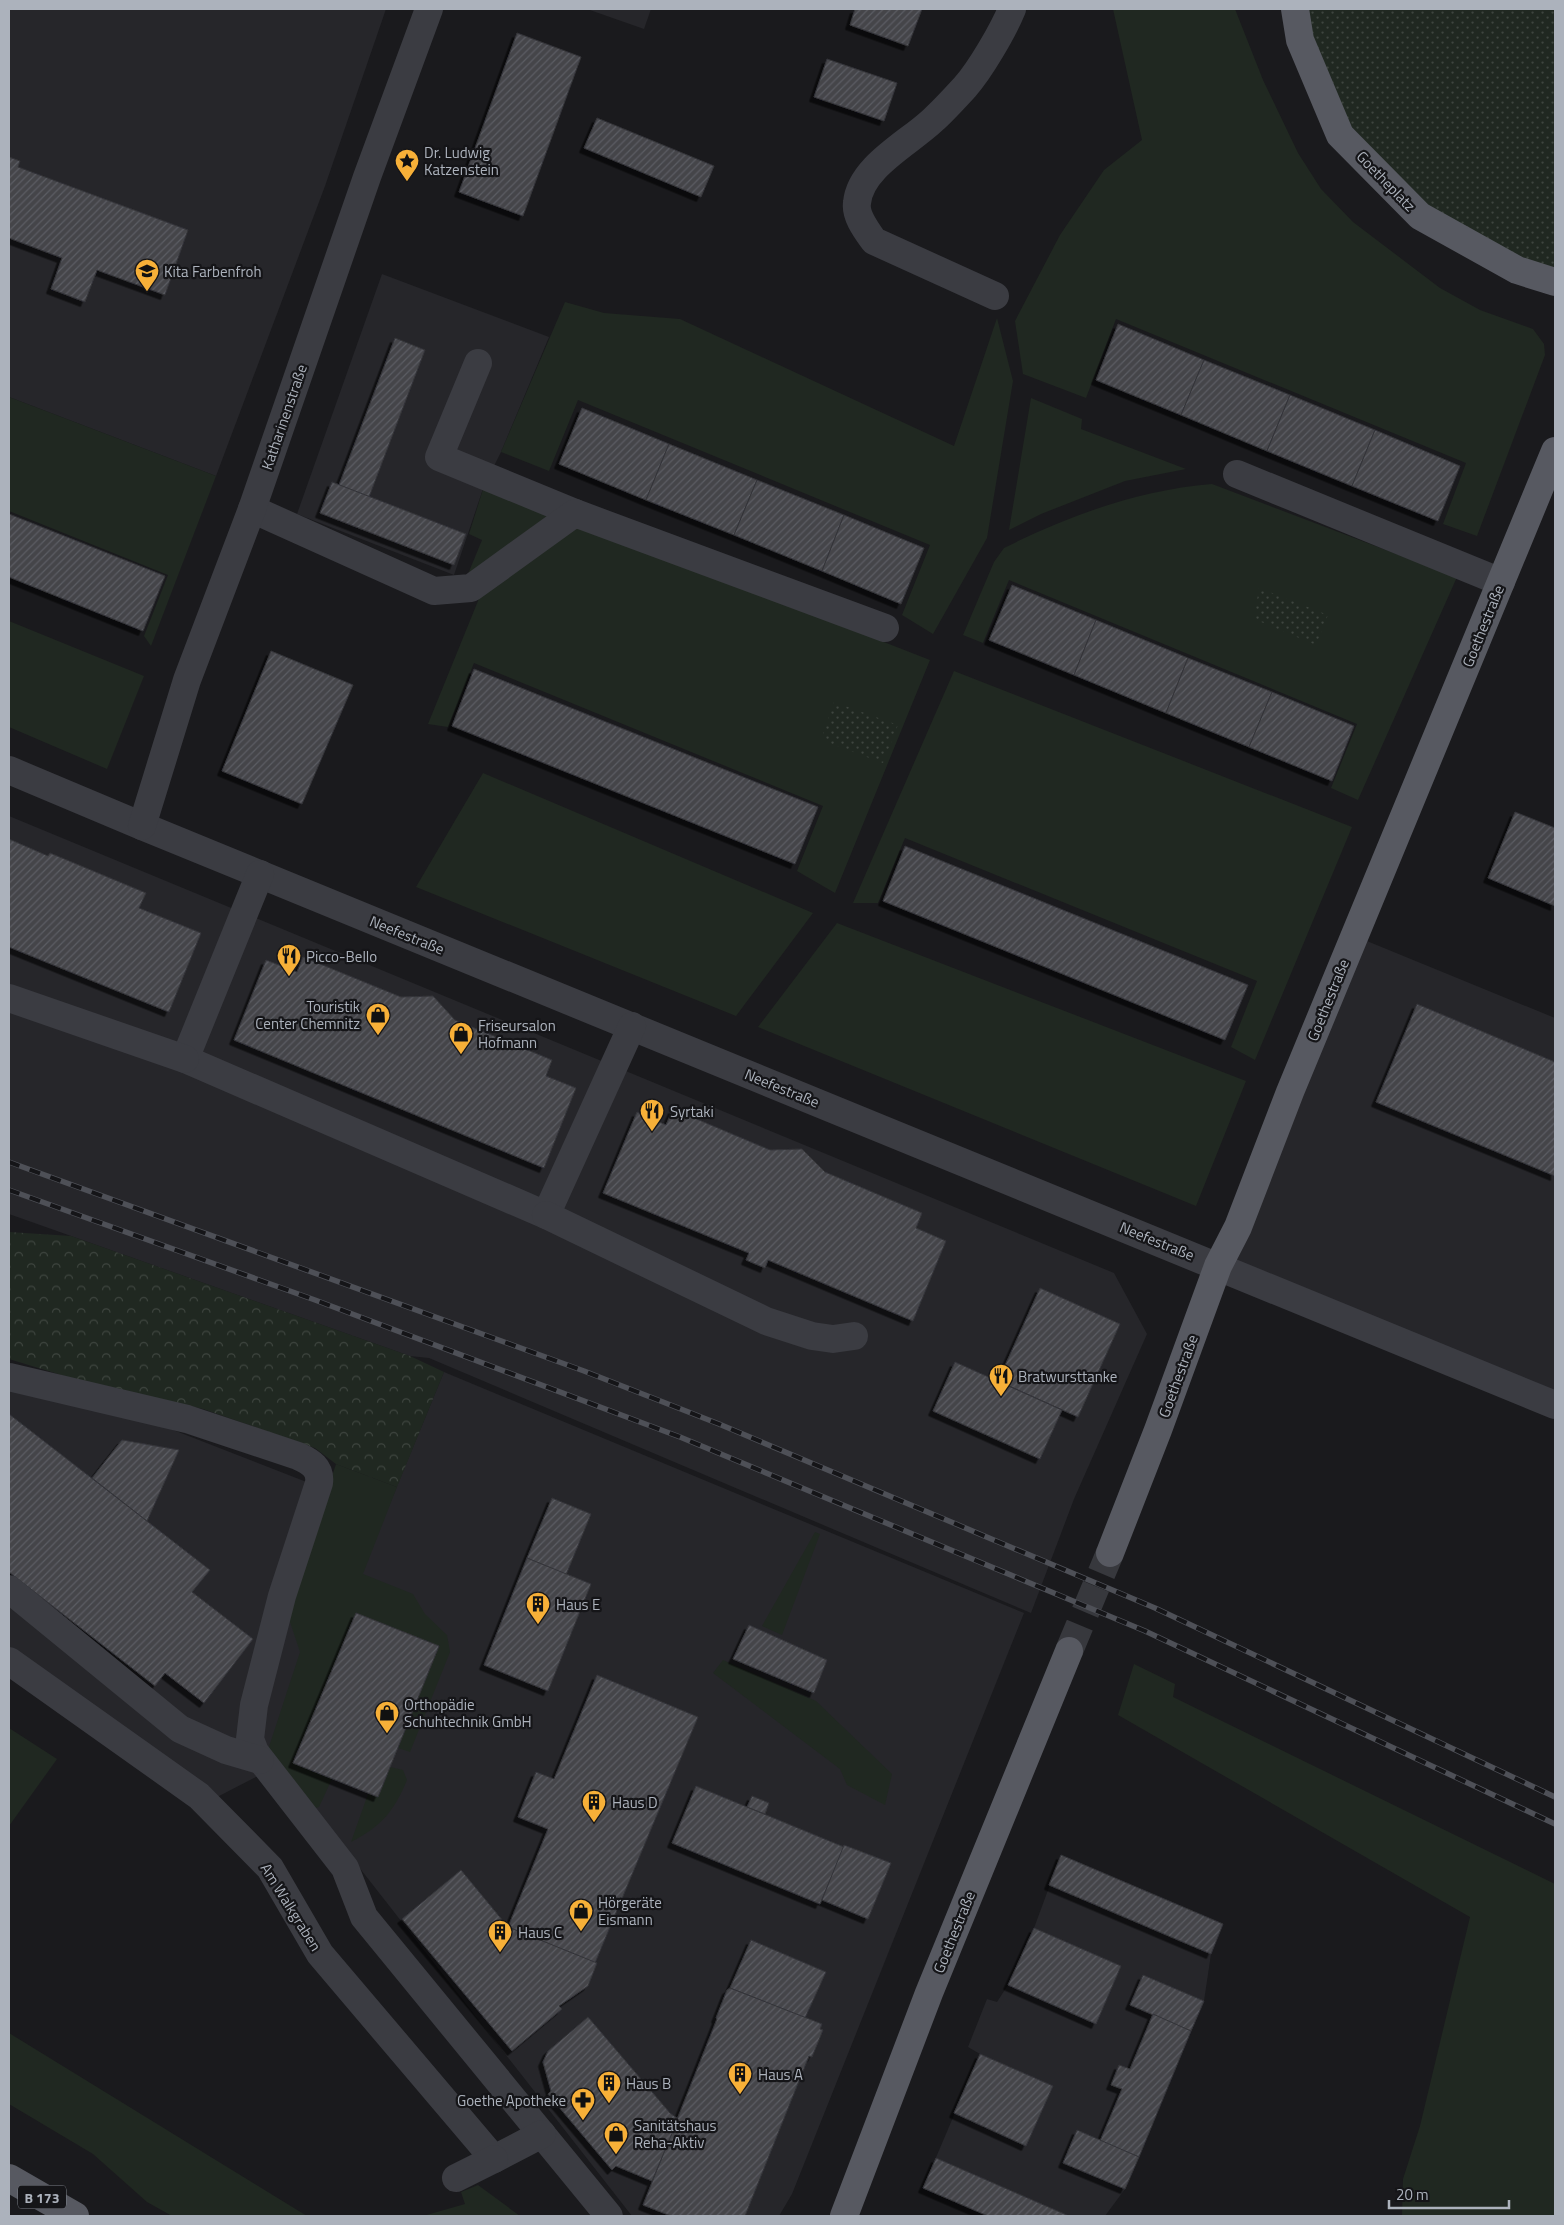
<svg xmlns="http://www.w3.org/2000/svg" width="1564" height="2225" font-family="'Titillium Web',sans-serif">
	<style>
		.built { fill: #26262a }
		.green { fill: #202821 }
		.forest { fill: url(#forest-crowns) }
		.park { fill: url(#park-dots) }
		.building { fill: url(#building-hatch); stroke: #343439; filter: url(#shadow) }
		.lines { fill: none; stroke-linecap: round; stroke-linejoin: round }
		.major-tunnel { stroke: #37383d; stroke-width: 28; stroke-dasharray: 28 14; stroke-linecap: butt }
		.minor { stroke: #3b3c42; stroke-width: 28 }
		.major { stroke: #575961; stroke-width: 28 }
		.rail-casing { stroke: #4e5057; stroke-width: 5.5 }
		.rail { stroke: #151518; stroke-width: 4; stroke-dasharray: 11; stroke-linecap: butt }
		.labels { text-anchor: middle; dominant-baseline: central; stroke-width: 4.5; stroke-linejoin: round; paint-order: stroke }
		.shield { fill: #151518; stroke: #7f838b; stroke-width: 1 }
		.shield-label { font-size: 14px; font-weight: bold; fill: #acb2bc }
		.poi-label { font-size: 15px; fill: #acb2bc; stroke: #151518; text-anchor: start }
		.street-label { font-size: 15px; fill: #acb2bc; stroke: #151518 }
	</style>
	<defs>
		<pattern id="forest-crowns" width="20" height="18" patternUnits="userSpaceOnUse" patternTransform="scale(1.25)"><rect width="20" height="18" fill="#202821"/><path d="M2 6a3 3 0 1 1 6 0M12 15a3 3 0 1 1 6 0" fill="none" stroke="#3e453f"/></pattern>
		<pattern id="park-dots" width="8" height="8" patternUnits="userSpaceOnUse" patternTransform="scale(1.25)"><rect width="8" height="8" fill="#202821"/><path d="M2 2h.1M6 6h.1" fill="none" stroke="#3e453f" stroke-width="1.8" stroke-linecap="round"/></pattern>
		<pattern id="building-hatch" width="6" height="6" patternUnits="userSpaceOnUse" patternTransform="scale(1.25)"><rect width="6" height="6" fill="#44454a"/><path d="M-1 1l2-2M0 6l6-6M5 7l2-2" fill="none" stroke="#5c5d62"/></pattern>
		<filter id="shadow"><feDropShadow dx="-4.5" dy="4.5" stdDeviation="0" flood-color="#0009"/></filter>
	</defs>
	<rect width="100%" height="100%" fill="#1a1a1d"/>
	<!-- built -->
	<g class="built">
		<path d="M9,9H386L325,186L216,476L9,397Z"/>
		<path d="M587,9H651L644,29Z"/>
		<path d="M382,274L549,337L501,452L484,486L454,575L297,514Z"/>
		<path d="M9,816L1114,1273L1147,1334L1074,1499L1031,1613L429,1358L410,1356L9,1214Z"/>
		<path d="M1362,939L1555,1018V1392L1233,1264Z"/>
		<path d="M9,1366L386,1513L444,1372L1024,1613L792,2194L779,2216H632L279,1765L194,1809L9,1673Z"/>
		<path d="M1061,1855L1223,1924L1211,1954L1204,2001L1125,2189L1105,2216H988L923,2188L980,2054L968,2047L987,1999L997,2002L1008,1985L1034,1928Z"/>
	</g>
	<!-- green -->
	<g class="green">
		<path d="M1113,9H1235L1263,80L1298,153L1321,189L1353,222L1440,288L1480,310L1533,329L1544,344L1545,355L1477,536L1443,524L1466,463L1116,319L1086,398L1023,374L1015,321L1060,235L1104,170L1142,140Z"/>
		<path d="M565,302L604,313L680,319L954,446L997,318L1013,381L987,538L933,634L902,615L930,545L578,400L549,471L501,452Z"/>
		<path d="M9,397L216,476L151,646L144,636L168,575L9,511Z"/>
		<path d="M1031,398L1082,419L1081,429L1186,469L1125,481L1041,514L1009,530Z"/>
		<path d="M1212,484L1457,577L1358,800L1331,788L1357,724L1009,580L983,643L963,635L994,562L1004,548C1070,515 1139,490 1212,484Z"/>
		<path d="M484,486L549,515L468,574L482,540L469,534Z"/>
		<path d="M578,523L930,660L835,893L797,871L823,806L474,663L448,727L428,724L480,596Z"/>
		<path d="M9,621L144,676L107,769L9,727Z"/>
		<path d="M954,671L1352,827L1255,1060L1231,1047L1257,981L905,838L878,903H853Z"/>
		<path d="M483,773L813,913L736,1016L416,887Z"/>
		<path d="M837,923L1246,1081L1196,1206L758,1027Z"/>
		<path d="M336,1464L397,1487L363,1574L413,1594L425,1614L447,1635L450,1652L410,1752L398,1748L439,1646L356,1613L294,1763L332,1779L319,1807L304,1811L266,1756L300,1652L287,1613Z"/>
		<path d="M815,1532L820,1534L782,1635L762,1626Z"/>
		<path d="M723,1660L816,1701L892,1774L885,1805L847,1785L840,1769L713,1673Z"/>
		<path d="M1134,1664L1175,1684L1173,1697L1555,1884V2216H1402L1403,2179L1420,2126L1470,1917L1118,1715Z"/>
		<path d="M9,1728L57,1759L9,1826Z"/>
		<path d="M390,1767L403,1770L407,1780C394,1811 382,1826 351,1842L368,1794L378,1797Z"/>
		<path d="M9,2033L307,2216H172L147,2202L93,2154L9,2104Z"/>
		<path d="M478,2185L520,2216H423L465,2204L461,2192Z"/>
	</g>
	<!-- forest -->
	<path class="forest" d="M9,1232L71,1236L410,1356L444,1372L397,1487L336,1464L315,1448L203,1409L68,1377L9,1359Z"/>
	<!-- park -->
	<g class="park">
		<path d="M1299,9H1555V282L1420,216L1340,135Z"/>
		<path d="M1259,588L1328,615L1316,645L1254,619Z"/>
		<path d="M834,702L898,725L883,763L821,740Z"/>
	</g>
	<!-- building -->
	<g class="building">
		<path d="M855,9H922L908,46L850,25Z"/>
		<path d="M517,33L581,57L523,216L459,192Z"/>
		<path d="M827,59L897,83L884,121L814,97Z"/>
		<path d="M597,118L714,166L701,197L584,148Z"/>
		<path d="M9,157L20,161L18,167L188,230L165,295L97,270L85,302L51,289L62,258L9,238Z"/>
		<path d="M1118,324L1204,360L1181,415L1096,380Z"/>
		<path d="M395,338L425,350L369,497L339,485Z"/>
		<path d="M1204,360L1290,395L1267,451L1181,415Z"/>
		<path d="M1290,395L1375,430L1352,486L1267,451Z"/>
		<path d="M582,408L669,444L646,500L559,464Z"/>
		<path d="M1375,430L1460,466L1438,521L1352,486Z"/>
		<path d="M669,444L757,480L734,535L646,500Z"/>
		<path d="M757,480L844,515L822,571L734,535Z"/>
		<path d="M332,482L466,534L454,565L320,513Z"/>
		<path d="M9,514L165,576L143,631L9,577Z"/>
		<path d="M844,515L924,548L901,604L822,571Z"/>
		<path d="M1012,585L1096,620L1074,675L989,640Z"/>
		<path d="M1096,620L1188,658L1166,713L1074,675Z"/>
		<path d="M271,651L353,685L302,804L222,771Z"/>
		<path d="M1188,658L1272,692L1249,747L1166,713Z"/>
		<path d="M474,669L818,807L795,864L452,726Z"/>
		<path d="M1272,692L1354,726L1332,781L1249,747Z"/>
		<path d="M1515,812L1555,828V906L1488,878Z"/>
		<path d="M9,839L48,856L50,853L146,893L139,908L201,933L169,1012L9,947Z"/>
		<path d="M905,846L1248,985L1225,1040L883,901Z"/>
		<path d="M303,957L401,997L433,996L455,1020L552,1060L546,1076L576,1088L544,1168L234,1040L266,960L297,972Z"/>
		<path d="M1417,1004L1555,1062V1176L1376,1102Z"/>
		<path d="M673,1109L770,1150L802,1149L825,1172L922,1213L916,1228L946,1241L913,1321L768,1260L765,1268L746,1260L749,1253L603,1193L637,1112L666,1125Z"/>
		<path d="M1040,1288L1120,1324L1078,1417L998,1381Z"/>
		<path d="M955,1362L1062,1410L1040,1459L933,1411Z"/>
		<path d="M9,1414L210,1570L192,1592L253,1639L204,1703L165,1673L155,1686L9,1572Z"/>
		<path d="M122,1440L179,1450L147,1521L92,1478Z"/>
		<path d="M552,1498L591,1514L566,1575L527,1558Z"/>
		<path d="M527,1558L591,1584L548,1691L484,1665Z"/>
		<path d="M356,1613L439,1646L378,1797L293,1763Z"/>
		<path d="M749,1625L827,1660L814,1693L733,1659Z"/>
		<path d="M597,1675L698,1717L595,1963L508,1927L548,1829L518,1817L536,1772L554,1779Z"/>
		<path d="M696,1786L844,1847L820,1904L672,1843Z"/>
		<path d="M752,1796L769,1803L765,1814L747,1807Z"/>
		<path d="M844,1845L891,1863L868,1919L822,1900Z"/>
		<path d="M1061,1855L1223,1924L1211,1954L1049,1885Z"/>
		<path d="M461,1870L508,1927L597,1963L588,1986L559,2006L562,2009L512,2051L402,1919Z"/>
		<path d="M1034,1928L1121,1966L1096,2024L1008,1985Z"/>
		<path d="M751,1940L826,1972L805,2018L730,1988Z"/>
		<path d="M1143,1975L1204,2001L1191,2031L1130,2005Z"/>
		<path d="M730,1988L822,2024L820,2029L823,2030L812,2057L809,2056L745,2216H671L643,2205L717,2019L716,2018L727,1990Z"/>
		<path d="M1153,2014L1191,2031L1139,2157L1100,2141L1122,2089L1111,2085L1119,2065L1130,2069Z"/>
		<path d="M588,2017L670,2113L678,2119L652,2181L616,2166L612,2170L548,2094L551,2091L543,2062L548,2051Z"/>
		<path d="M980,2054L1053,2086L1026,2146L954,2113Z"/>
		<path d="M1077,2130L1139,2157L1125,2189L1063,2163Z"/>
		<path d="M936,2158L1069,2216H988L923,2188Z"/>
	</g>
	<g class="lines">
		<!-- major-tunnel -->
		<path class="major-tunnel" d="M1069,1651L1110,1553"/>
		<!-- minor -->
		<g class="minor">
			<path d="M995,296L874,241C867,231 855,216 857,203C860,167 909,143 933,120C944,110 954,99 965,87C980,70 1003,31 1012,9"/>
			<path d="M478,363L439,457L575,513"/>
			<path d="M1237,474L1501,582"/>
			<path d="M252,509L434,591L471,588L575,513L885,628"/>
			<path d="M9,770L142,826L1555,1405"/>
			<path d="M142,826L187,680L252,509L367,177L429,9"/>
			<path d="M260,874L185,1059L546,1215L632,1026"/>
			<path d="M9,998L185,1059"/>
			<path d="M546,1215L766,1321L812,1336L833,1339L854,1336"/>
			<path d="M9,1377L187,1419L298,1456C311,1462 321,1468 319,1483L282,1596L254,1705L250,1739L255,1752L345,1868L364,1917L609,2216"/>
			<path d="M9,1589L180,1729L226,1750L260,1760"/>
			<path d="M9,1661L199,1796L270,1868L320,1954L494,2159L542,2134"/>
			<path d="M456,2178L494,2159"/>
		</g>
		<!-- major -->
		<g class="major">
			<path d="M1295,9L1300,40L1340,135L1420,216L1517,270L1555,282"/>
			<path d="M1110,1553L1158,1430L1218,1266L1238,1227L1290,1092L1555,451"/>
			<path d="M9,2178L75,2216"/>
			<path d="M844,2216L929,1993L1069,1651"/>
		</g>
		<defs>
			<g id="rail">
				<path d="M9,1162L584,1371L719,1424L1155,1608L1555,1797"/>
				<path d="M9,1190L315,1300L680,1437L1145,1631L1555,1824"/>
			</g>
		</defs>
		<!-- rail casing -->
		<use href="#rail" class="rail-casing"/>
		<!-- rail -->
		<use href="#rail" class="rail"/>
	</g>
	<!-- icons -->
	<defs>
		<symbol id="sight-pin" viewBox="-11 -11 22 30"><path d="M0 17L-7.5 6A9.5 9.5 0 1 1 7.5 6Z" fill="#f7b038" stroke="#151518"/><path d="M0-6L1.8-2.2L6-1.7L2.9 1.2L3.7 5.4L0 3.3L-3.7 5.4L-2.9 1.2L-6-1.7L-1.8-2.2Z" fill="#111"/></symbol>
		<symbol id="school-pin" viewBox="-11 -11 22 30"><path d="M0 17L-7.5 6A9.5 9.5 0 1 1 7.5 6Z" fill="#f7b038" stroke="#151518"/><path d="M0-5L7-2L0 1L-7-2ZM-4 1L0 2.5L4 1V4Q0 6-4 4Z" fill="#111"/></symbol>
		<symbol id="restaurant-pin" viewBox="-11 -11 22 30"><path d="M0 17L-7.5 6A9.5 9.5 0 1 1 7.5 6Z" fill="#f7b038" stroke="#151518"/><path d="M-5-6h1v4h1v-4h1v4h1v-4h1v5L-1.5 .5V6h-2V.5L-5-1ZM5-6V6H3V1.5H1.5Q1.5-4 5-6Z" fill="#111"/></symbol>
		<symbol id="shop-pin" viewBox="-11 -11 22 30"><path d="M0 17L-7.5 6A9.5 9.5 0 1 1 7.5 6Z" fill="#f7b038" stroke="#151518"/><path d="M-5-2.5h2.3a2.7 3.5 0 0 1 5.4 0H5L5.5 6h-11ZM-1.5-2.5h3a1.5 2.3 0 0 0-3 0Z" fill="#111"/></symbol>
		<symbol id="building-pin" viewBox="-11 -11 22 30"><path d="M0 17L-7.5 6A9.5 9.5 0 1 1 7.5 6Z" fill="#f7b038" stroke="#151518"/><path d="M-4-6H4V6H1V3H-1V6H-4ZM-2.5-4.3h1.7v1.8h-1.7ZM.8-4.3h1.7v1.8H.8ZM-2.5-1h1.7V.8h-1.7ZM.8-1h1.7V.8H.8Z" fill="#111"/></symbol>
		<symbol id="pharmacy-pin" viewBox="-11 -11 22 30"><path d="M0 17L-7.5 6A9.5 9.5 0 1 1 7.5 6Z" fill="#f7b038" stroke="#151518"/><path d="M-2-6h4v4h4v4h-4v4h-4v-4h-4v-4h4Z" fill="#111"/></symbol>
	</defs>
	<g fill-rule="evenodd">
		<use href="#sight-pin" x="393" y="147" width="28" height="38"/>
		<use href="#school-pin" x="133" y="257" width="28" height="38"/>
		<use href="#restaurant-pin" x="275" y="942" width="28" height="38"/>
		<use href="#shop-pin" x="364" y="1001" width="28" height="38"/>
		<use href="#shop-pin" x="447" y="1020" width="28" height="38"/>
		<use href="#restaurant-pin" x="638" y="1097" width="28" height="38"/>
		<use href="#restaurant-pin" x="987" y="1362" width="28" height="38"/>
		<use href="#building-pin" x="524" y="1590" width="28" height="38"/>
		<use href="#shop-pin" x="373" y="1699" width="28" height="38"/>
		<use href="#building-pin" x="580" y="1788" width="28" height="38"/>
		<use href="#shop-pin" x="567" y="1897" width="28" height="38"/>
		<use href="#building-pin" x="486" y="1918" width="28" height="38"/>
		<use href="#building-pin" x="726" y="2060" width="28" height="38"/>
		<use href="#building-pin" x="595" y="2069" width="28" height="38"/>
		<use href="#pharmacy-pin" x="569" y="2086" width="28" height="38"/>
		<use href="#shop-pin" x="602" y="2120" width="28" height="38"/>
	</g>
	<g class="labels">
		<!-- shield labels -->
		<rect class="shield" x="18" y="2185.5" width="48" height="23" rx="4"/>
		<g class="shield-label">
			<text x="42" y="2197">B 173</text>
		</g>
		<!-- poi labels -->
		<g class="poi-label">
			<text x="424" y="152">Dr. Ludwig<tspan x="424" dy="17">Katzenstein</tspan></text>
			<text x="164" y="271">Kita Farbenfroh</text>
			<text x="306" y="956">Picco-Bello</text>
			<text x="360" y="1006" text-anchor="end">Touristik<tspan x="360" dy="17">Center Chemnitz</tspan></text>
			<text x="478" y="1025">Friseursalon<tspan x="478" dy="17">Hofmann</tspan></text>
			<text x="670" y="1111">Syrtaki</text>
			<text x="1018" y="1376">Bratwursttanke</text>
			<text x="556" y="1604">Haus E</text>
			<text x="404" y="1704">Orthopädie<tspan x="404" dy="17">Schuhtechnik GmbH</tspan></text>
			<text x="612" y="1802">Haus D</text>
			<text x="598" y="1902">Hörgeräte<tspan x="598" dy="17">Eismann</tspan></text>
			<text x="518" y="1932">Haus C</text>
			<text x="758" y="2074">Haus A</text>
			<text x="626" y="2083">Haus B</text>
			<text x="566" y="2100" text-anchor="end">Goethe Apotheke</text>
			<text x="634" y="2125">Sanitätshaus<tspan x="634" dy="17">Reha-Aktiv</tspan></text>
		</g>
		<!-- street labels -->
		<g class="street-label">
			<text transform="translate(1386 181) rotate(46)">Goetheplatz</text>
			<text transform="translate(284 417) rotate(-71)">Katharinenstraße</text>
			<text transform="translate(1483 626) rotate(-68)">Goethestraße</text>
			<text transform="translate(407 935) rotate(22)">Neefestraße</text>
			<text transform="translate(1328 1000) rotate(-68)">Goethestraße</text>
			<text transform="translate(782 1088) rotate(22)">Neefestraße</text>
			<text transform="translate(1157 1241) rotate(22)">Neefestraße</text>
			<text transform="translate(1178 1376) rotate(-70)">Goethestraße</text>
			<text transform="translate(291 1907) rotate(58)">Am Walkgraben</text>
			<text transform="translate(954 1932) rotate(-68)">Goethestraße</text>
		</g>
	</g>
	<!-- border -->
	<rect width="1564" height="2225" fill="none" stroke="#acb2bc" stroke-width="20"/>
	<!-- scale -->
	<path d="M1389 2200v8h120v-8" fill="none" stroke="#acb2bc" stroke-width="2.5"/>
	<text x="1396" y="2200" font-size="15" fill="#acb2bc" stroke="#151518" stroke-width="4" paint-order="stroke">20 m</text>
</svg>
